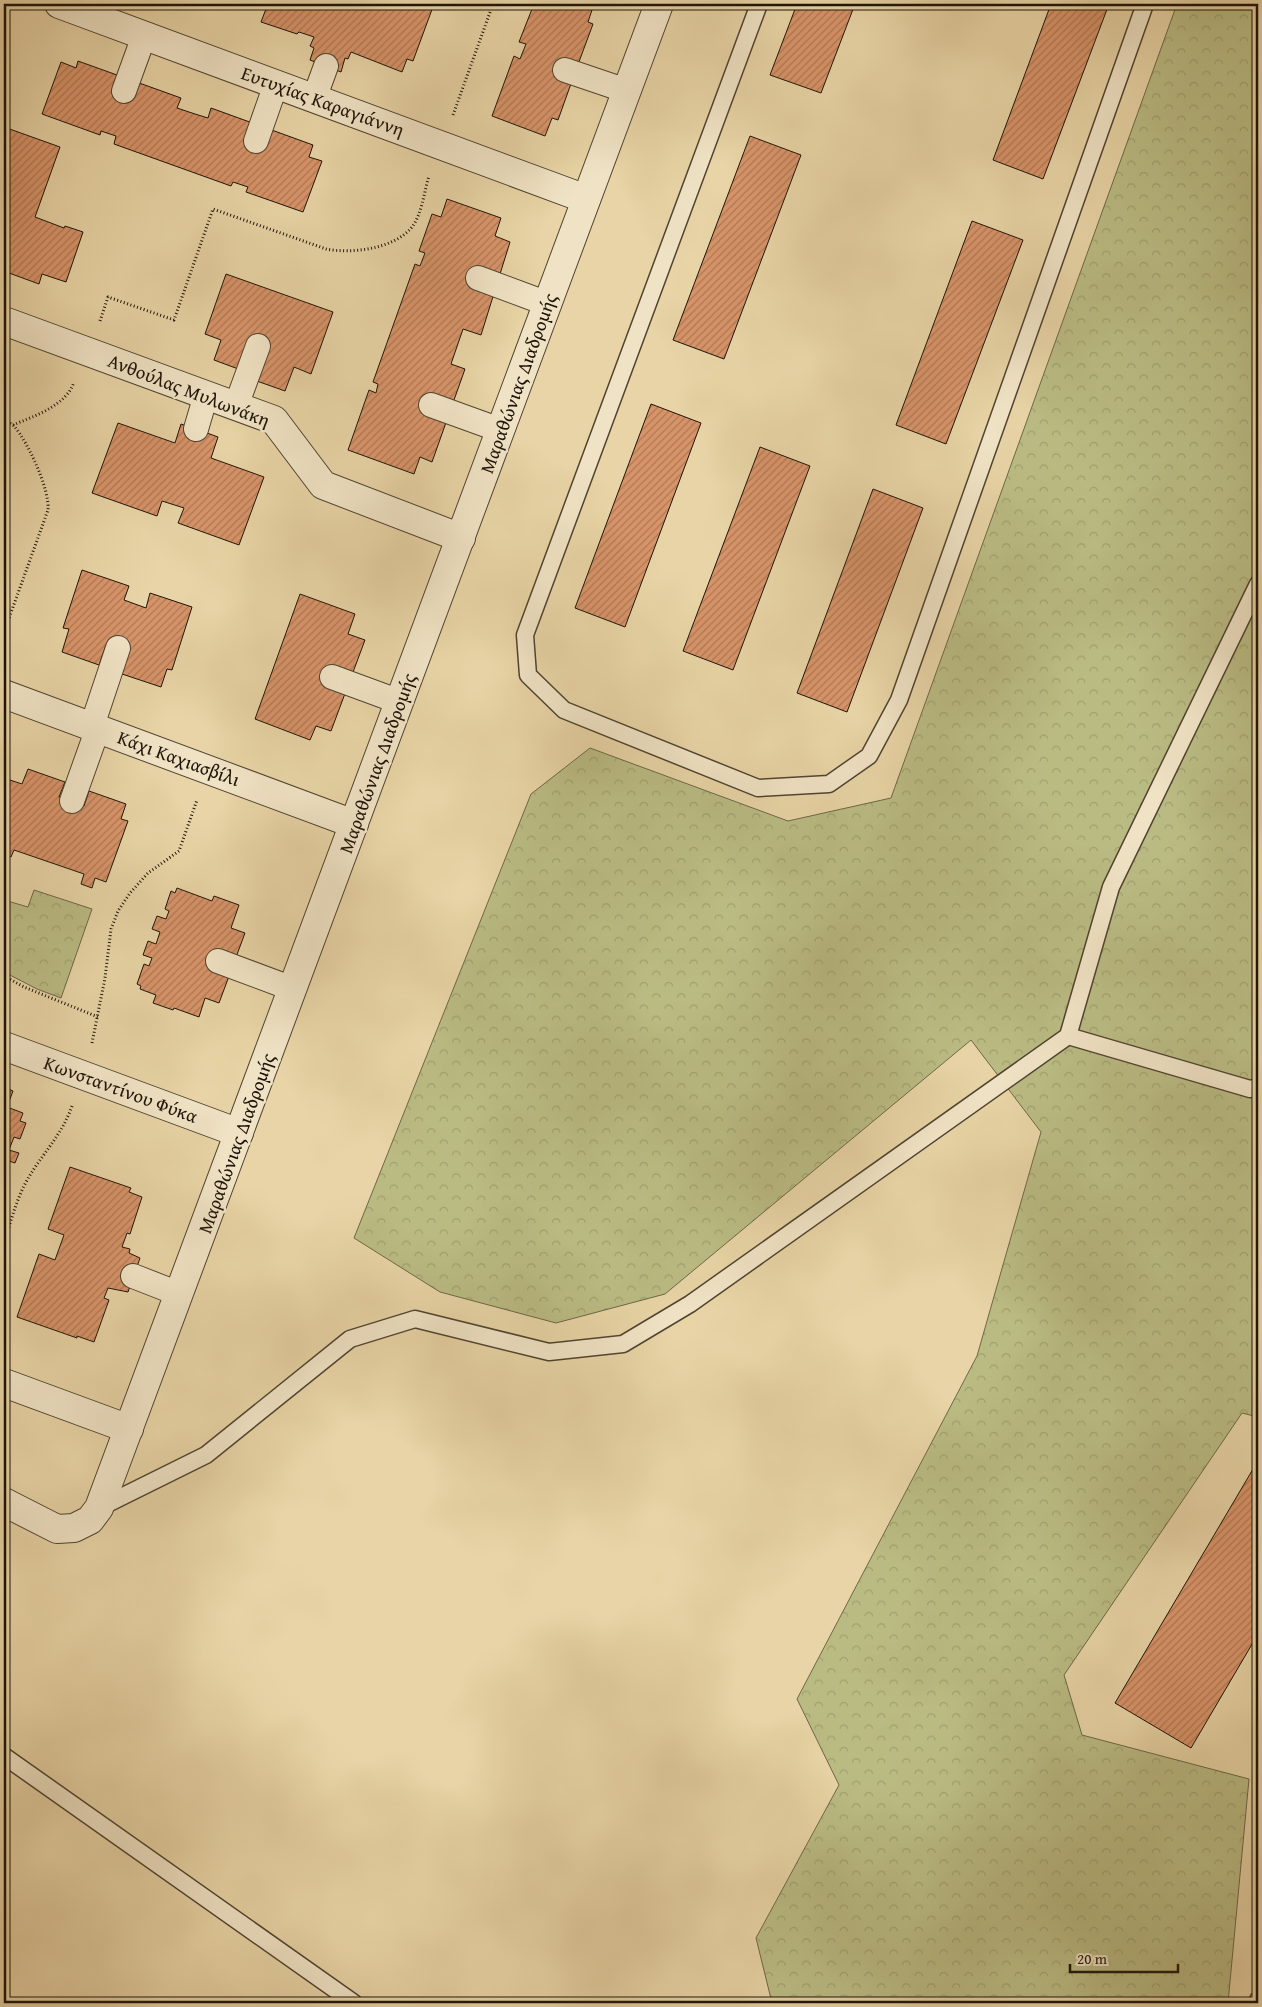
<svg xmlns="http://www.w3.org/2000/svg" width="1262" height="2007" font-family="'Gentium Book Plus',serif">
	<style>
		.forest { fill: url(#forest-crowns); stroke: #6c6846 }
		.building { fill: url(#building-hatch); stroke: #1e1409 }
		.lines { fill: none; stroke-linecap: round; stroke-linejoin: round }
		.service-casing { stroke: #504430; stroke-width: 19 }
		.pedestrian-casing { stroke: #504430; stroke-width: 26 }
		.minor-casing { stroke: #504430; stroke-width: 30 }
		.path { stroke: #1e1409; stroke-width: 3; stroke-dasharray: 1 2.5; stroke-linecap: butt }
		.service { stroke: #f0e3c5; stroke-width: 16 }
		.pedestrian { stroke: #f0e3c5; stroke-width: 24 }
		.minor { stroke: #f0e3c5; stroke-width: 28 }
		.labels { text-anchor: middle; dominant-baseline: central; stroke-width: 5; stroke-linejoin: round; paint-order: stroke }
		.street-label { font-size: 19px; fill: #1e1409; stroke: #f0e3c5 }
	</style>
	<defs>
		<pattern id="forest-crowns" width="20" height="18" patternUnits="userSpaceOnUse" patternTransform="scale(1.25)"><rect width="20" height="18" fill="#babb83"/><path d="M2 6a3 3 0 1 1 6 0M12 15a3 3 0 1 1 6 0" fill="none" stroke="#9fa070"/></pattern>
		<pattern id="building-hatch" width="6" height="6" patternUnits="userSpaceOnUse" patternTransform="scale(1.25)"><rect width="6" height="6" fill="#d89469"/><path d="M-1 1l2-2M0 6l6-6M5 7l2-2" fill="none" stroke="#af7855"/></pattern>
	</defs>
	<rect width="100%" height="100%" fill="#e8d4a6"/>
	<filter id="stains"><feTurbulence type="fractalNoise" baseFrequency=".004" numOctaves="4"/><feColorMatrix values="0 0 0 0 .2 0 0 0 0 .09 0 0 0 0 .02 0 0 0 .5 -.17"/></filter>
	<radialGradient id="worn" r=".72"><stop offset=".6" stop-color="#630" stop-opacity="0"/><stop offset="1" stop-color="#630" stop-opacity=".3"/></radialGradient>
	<!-- forest -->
	<g class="forest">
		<path d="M1177,4H1258V1417L1242,1413L1064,1675L1082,1735L1249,1779L1228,2003H772L756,1938L839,1785L797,1699L977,1356L1041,1132L971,1040L665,1294L556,1323L440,1292L354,1238L531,794L590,748L788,821L891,798Z"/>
		<path d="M34,890L92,909L61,998L37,989L4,972V900L28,907Z"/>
	</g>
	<!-- building -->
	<g class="building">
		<path d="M262,4H434L413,61L407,59L402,72L351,52L348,59L345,58L341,72L310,60L314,48L310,46L314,37L299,32L297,34L261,22L266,9L261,7Z"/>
		<path d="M534,4H594L588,22L593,24L573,78L558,120L552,118L545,136L492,116L514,56L520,59L526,44L519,42Z"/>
		<path d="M797,4H855L821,93L770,75Z"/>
		<path d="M1051,4H1109L1043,179L993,160Z"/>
		<path d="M78,61L181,98L177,108L195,114L208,118L211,108L313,145L309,157L322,161L303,212L246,192L248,187L233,182L231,186L114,144L116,136L101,131L100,135L42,114L61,62L76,68Z"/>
		<path d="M4,127L60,147L35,217L64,228L65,226L83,232L66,282L42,274L39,284L9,273L6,284L4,283Z"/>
		<path d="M750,136L801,155L724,359L673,340Z"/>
		<path d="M447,199L501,218L495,236L510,242L481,335L463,329L451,364L465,369L432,462L420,457L414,474L348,450L369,390L376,393L378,384L373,382L415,264L420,266L425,253L419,251L432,214L441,217Z"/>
		<path d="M972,221L1023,240L946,444L896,425Z"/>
		<path d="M226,274L333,312L311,374L294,367L285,391L254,380L241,370L214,360L221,340L205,334Z"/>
		<path d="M651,404L701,423L625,627L575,608Z"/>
		<path d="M118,423L175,443L181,424L196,429L218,437L211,458L264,477L239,545L178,523L184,508L162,501L157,516L92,493Z"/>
		<path d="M760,447L810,466L733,670L683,651Z"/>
		<path d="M873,489L923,508L847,712L797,693Z"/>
		<path d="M82,570L129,586L124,600L146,608L150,593L192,607L172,670L167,669L161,687L122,674L118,648L106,645L99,665L62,652L69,629L63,628Z"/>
		<path d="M300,594L355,614L348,634L365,640L331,731L316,726L310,740L255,719Z"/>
		<path d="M28,769L65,782L59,797L84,806L89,791L126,804L121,819L128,821L106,882L95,878L92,888L81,884L84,874L14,850L11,857L4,854V778L22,784Z"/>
		<path d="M177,888L212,901L214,896L239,905L231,928L245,933L219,1003L205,998L199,1017L174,1008L173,1010L153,1003L156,995L140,989L141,986L137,984L144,964L149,966L152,958L143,955L148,941L156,944L160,932L152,929L157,916L166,919L169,911L165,909L171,891L175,893Z"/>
		<path d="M4,1087L13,1091L7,1107L23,1113L20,1121L26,1123L20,1139L14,1137L9,1150L19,1153L15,1163L6,1160L4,1165Z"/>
		<path d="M70,1167L131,1188L129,1192L142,1197L130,1234L127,1233L122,1247L130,1249L129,1253L140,1258L128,1292L108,1288L104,1298L109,1300L94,1342L77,1336V1338L17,1317L39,1254L55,1260L64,1235L48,1229Z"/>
		<path d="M1256,1464L1258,1465V1634L1191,1748L1115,1703Z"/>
	</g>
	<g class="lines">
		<defs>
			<g id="service">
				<path d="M759,4L525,635L528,675L564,710L758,788L829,784L869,756L899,700L1145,4"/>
				<path d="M1068,1036L1250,1089L1258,1087"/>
				<path d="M99,1508L206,1455L350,1339L415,1319L549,1352L623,1344L690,1304L1068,1036L1111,887L1258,584"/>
				<path d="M4,1756L354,2003"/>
				<path d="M1258,2003V2000"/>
			</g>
			<g id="pedestrian">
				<path d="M565,70L627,91"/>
				<path d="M124,91L144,36"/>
				<path d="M314,99L326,66"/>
				<path d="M256,141L276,84"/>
				<path d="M478,278L548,304"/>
				<path d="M431,405L500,430"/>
				<path d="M236,406L258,346"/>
				<path d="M196,429L206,395"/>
				<path d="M332,677L400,702"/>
				<path d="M92,726L118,648"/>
				<path d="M72,801L98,728"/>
				<path d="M218,961L293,989"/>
				<path d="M133,1276L179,1294"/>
			</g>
			<g id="minor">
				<path d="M59,4L586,199"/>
				<path d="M4,321L274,420L323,485L461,538"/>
				<path d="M4,694L354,824"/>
				<path d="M4,1046L239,1133"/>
				<path d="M4,1383L129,1429"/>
				<path d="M4,1502L57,1529L74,1528L90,1520L99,1508L659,4"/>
			</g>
		</defs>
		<!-- service casing -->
		<use href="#service" class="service-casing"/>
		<!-- pedestrian casing -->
		<use href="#pedestrian" class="pedestrian-casing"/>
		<!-- minor casing -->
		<use href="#minor" class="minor-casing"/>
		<!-- path -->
		<g class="path">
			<path d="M453,115L493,4"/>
			<path d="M100,321L108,297L174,320L213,209L326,249C352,254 394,249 412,227C422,214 424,192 429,176"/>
			<path d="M4,420C7,422 11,423 14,426C28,442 50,490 48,510L4,632"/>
			<path d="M13,425C34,416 66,406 74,382"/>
			<path d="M4,976L24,987L98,1017"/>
			<path d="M92,1043L105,978L111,929L118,911L130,893L148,873L179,851L197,800"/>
			<path d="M4,1244C11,1220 18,1193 32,1172C46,1150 63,1132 72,1106"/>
		</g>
		<!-- service -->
		<use href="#service" class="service"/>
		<!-- pedestrian -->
		<use href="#pedestrian" class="pedestrian"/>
		<!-- minor -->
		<use href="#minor" class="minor"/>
	</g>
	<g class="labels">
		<!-- street labels -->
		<g class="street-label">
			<text transform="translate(323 101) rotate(20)">Ευτυχίας Καραγιάννη</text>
			<text transform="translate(518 383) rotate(-70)">Μαραθώνιας Διαδρομής</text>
			<text transform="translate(189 390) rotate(21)">Ανθούλας Μυλωνάκη</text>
			<text transform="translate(179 758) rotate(20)">Κάχι Καχιασβίλι</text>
			<text transform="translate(377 763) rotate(-70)">Μαραθώνιας Διαδρομής</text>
			<text transform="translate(121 1089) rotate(20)">Κωνσταντίνου Φύκα</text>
			<text transform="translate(236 1143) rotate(-70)">Μαραθώνιας Διαδρομής</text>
		</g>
	</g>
	<!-- margin -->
	<rect width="1262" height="2007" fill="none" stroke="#e8d4a6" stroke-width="20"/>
	<rect x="5" y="5" width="1252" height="1997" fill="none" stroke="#1e1409" stroke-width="2.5"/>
	<rect x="10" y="10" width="1242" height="1987" fill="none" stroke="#1e1409"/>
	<!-- scale -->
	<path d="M1070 1964v8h108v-8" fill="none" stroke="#1e1409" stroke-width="2.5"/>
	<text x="1077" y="1964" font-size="15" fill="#1e1409" stroke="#f0e3c5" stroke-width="4" paint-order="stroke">20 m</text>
	<rect width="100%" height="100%" filter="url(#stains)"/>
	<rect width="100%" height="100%" fill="url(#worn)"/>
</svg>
